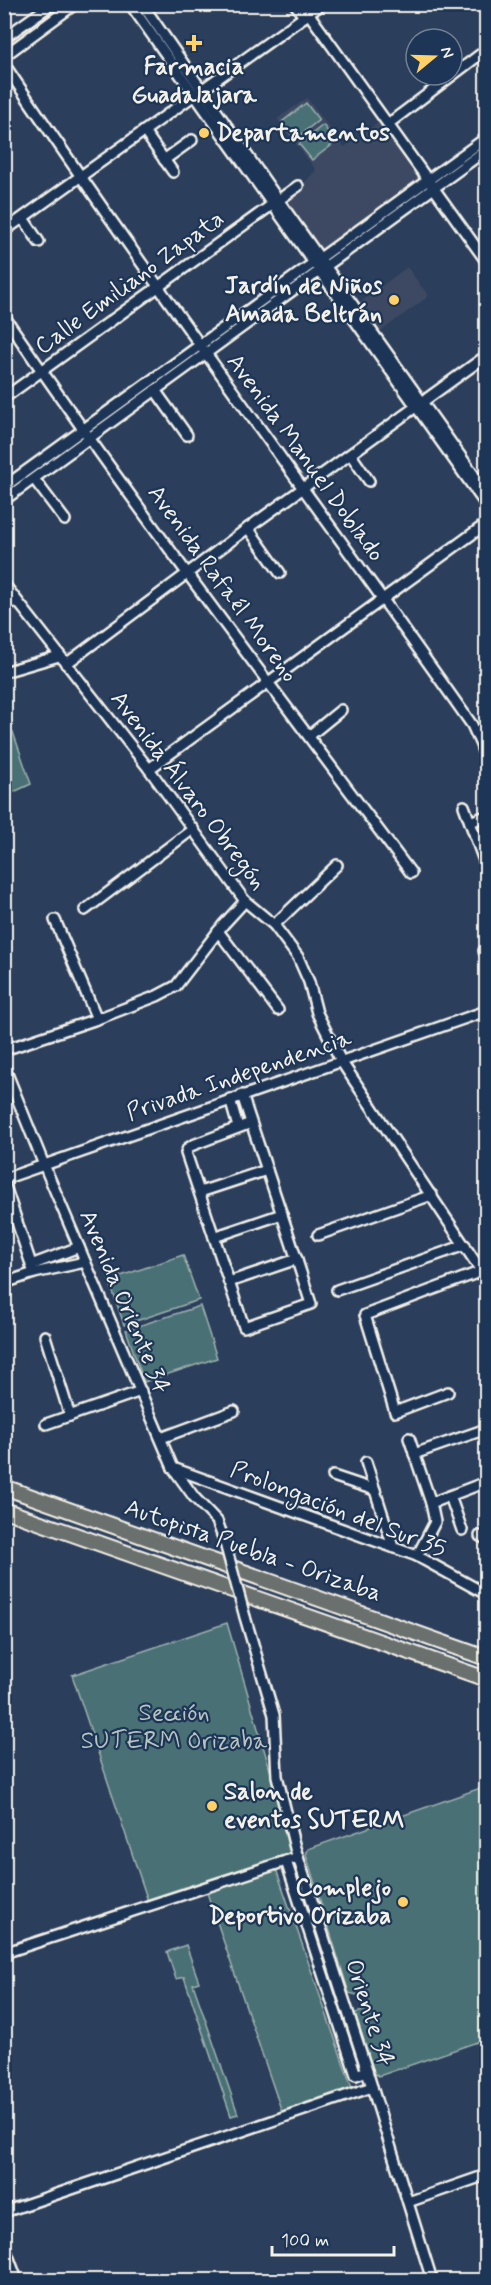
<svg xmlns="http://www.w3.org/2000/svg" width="491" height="2285" font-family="Mynerve,sans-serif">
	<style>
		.built { fill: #3c4862 }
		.green { fill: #497175; stroke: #9eb1ae; stroke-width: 1.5 }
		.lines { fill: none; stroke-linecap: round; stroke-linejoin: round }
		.minor-casing { stroke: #f4f1e8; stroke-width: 14 }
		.highway-casing { stroke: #f4f1e8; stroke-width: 18 }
		.minor { stroke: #1d3557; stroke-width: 9 }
		.highway { stroke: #6b706d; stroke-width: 14 }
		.minor-bridge-casing { stroke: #f4f1e8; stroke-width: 14; stroke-linecap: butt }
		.minor-bridge { stroke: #1d3557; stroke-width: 9 }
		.poi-dot { fill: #ffd166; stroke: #1d3557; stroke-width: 2 }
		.labels { text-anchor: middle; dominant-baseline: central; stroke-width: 4.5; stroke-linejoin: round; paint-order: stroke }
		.poi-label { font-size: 24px; font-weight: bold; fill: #f4f1e8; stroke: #1d3557; text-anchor: start }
		.street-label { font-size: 24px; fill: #f4f1e8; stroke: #1d3557 }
		.park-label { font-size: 24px; fill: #b8c4c0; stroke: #1d3557 }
	</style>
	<rect width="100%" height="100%" fill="#2b3e5c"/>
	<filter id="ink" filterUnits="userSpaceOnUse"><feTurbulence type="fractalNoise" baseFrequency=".0167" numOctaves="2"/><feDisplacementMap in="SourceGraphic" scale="12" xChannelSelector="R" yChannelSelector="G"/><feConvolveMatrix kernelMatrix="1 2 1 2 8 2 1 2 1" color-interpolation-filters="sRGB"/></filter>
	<g filter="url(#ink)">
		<!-- built -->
		<g class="built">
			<path d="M307,98L344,147L379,122L420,180L318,252L284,204L305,189L303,184L316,170L277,119Z"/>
			<path d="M407,267L429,296L380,332L359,303Z"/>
		</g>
		<!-- green -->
		<g class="green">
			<path d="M306,103L319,120L295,139L282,122Z"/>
			<path d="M323,125L336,142L312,160L299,144Z"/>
			<path d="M13,732L31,784L5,796V735Z"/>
			<path d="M183,1255L199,1300L124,1325L109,1280Z"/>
			<path d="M200,1306L217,1358L144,1382L126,1330Z"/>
			<path d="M227,1623L283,1814L291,1856L149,1904L72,1675Z"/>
			<path d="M486,1786V2039L379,2076L374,2073L355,2013L368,2010V1998L349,1993L306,1855L308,1849Z"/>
			<path d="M275,1866L352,2088L282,2112L206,1890Z"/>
			<path d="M186,1945L199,1982L193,1984L238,2114L231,2116L184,1977L176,1979L167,1952Z"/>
		</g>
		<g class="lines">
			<defs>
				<g id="minor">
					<path d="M130,4L486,505"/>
					<path d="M142,4L279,201L486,492"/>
					<path d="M295,4L304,17"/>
					<path d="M482,4L486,11"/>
					<path d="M309,14L486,261"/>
					<path d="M4,38L52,4"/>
					<path d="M4,56L75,4"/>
					<path d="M4,64C155,289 317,504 472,725L481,745L486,761"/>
					<path d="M388,124L486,50"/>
					<path d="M144,131L173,172"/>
					<path d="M164,160L192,140"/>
					<path d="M23,218L39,242"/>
					<path d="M4,231L322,4"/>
					<path d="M4,316C134,506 273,689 411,873"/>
					<path d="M155,390L187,435"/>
					<path d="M4,398L298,186"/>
					<path d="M351,455L369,481"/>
					<path d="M34,479L65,520"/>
					<path d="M4,487L486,138"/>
					<path d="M4,500L486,150"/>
					<path d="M248,528L280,573"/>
					<path d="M4,584L149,769L245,901L274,925L298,957L309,982L317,1013L341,1061L486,1278"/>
					<path d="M4,605L17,601"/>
					<path d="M66,664L248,528L486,356"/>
					<path d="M4,672L59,656"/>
					<path d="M309,736L341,710"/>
					<path d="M149,769L486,524"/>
					<path d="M464,806L486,866"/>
					<path d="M470,822L486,816"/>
					<path d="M85,910L193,829"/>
					<path d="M55,920L97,1019"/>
					<path d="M274,925L337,865"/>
					<path d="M218,931L278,1010"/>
					<path d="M484,951L486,950"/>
					<path d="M4,1050L97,1019L157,996L176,986L223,925L245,901"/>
					<path d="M4,1066L44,1165L173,1468L194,1497L217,1521L225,1543"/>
					<path d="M242,1095C265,1165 289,1234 311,1304L244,1327L186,1153L188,1148L193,1145L251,1123"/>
					<path d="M230,1099L238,1127"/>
					<path d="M4,1179L486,1011"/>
					<path d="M6,1189L34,1273"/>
					<path d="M200,1192L267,1170"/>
					<path d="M318,1235L432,1195"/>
					<path d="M214,1237L282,1214"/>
					<path d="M31,1265L79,1247"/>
					<path d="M229,1282L297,1259"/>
					<path d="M4,1283L34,1273L85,1262"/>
					<path d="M337,1290L465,1245"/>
					<path d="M45,1336L70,1416"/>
					<path d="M448,1392L395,1412L365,1315L482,1271"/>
					<path d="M46,1424L141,1391"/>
					<path d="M161,1438L234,1411"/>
					<path d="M409,1438L431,1503L435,1522L417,1556"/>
					<path d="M414,1454L486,1429"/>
					<path d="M366,1462L393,1547"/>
					<path d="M173,1468L417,1556L486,1594"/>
					<path d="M333,1476L375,1490"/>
					<path d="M450,1496L462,1530"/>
					<path d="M431,1503L486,1482"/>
					<path d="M480,1536L486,1539"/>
					<path d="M245,1617L274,1715L277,1776L295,1848L367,2071L432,2280"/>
					<path d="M286,1861L356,2075L367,2071"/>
					<path d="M4,1953L298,1857"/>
					<path d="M408,2202L486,2175"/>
					<path d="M4,2212L372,2087"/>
					<path d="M4,2245L17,2280"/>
				</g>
				<g id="highway">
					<path d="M4,1487L486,1658"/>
					<path d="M4,1510L486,1679"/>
				</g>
			</defs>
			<!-- minor casing -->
			<use href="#minor" class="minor-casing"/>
			<!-- highway casing -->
			<use href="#highway" class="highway-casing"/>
			<!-- minor -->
			<use href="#minor" class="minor"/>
			<!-- highway -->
			<use href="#highway" class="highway"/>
			<defs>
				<path id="minor-bridge" d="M225,1543L245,1617"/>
			</defs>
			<!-- minor-bridge casing -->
			<use href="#minor-bridge" class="minor-bridge-casing"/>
			<!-- minor-bridge -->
			<use href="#minor-bridge" class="minor-bridge"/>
		</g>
	</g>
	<!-- markers -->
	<g class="poi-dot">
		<path d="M191 34h6v6h6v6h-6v6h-6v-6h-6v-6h6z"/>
		<circle cx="204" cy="133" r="6"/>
		<circle cx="394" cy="300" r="6"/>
		<circle cx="212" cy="1806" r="6"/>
		<circle cx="403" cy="1902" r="6"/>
	</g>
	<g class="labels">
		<!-- poi labels -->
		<g class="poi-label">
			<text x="194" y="67" text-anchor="middle">Farmacia<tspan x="194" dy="28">Guadalajara</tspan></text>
			<text x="216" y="133">Departamentos</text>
			<text x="382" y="286" text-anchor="end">Jardín de Niños<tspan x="382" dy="28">Amada Beltrán</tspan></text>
			<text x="224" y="1792">Salon de<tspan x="224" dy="28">eventos SUTERM</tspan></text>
			<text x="391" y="1888" text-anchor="end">Complejo<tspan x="391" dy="28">Deportivo Orizaba</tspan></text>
		</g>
		<!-- street labels -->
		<g class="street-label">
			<text transform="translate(130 283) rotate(-36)">Calle Emiliano Zapata</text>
			<text transform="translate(305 458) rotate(54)">Avenida Manuel Doblado</text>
			<text transform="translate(222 584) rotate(54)">Avenida Rafaél Moreno</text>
			<text transform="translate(188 791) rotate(53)">Avenida Álvaro Obregón</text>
			<text transform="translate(239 1076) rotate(-19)">Privada Independencia</text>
			<text transform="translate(124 1302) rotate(67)">Avenida Oriente 34</text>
			<text transform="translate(338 1510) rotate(21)">Prolongación del Sur 35</text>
			<text transform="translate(253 1551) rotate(19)">Autopista Puebla - Orizaba</text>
			<text transform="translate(369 2013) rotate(72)">Oriente 34</text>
		</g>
		<!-- park labels -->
		<g class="park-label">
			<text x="174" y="1713">Sección<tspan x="174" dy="28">SUTERM Orizaba</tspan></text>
		</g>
	</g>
	<!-- margin -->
	<rect width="491" height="2285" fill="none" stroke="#1d3557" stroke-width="24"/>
	<rect x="12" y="12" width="467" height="2261" fill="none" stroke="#f4f1e8" stroke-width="2" filter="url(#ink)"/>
	<!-- north arrow -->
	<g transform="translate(434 57) rotate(71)"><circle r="28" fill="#1d3557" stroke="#738091" stroke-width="1.5"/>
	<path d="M0-4.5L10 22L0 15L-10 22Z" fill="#ffd166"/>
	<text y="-9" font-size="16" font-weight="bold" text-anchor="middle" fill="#f4f1e8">N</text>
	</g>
	<!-- scale -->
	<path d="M272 2246v9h122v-9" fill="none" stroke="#f4f1e8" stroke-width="3"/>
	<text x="281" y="2246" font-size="18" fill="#f4f1e8" stroke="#1d3557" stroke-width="4.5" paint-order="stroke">100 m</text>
</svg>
